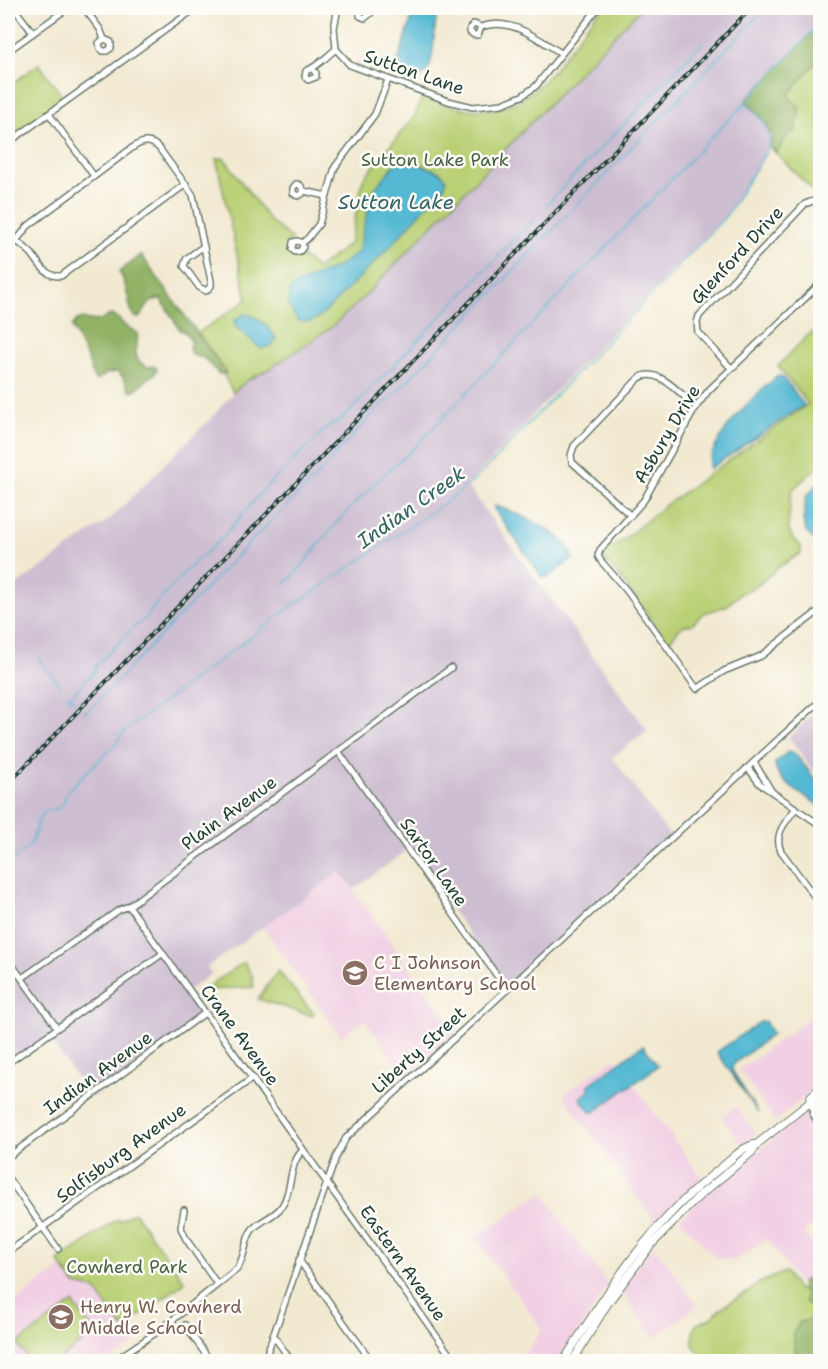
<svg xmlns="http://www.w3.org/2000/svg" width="828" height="1369" font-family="'Shantell Sans',sans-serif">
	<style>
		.built { fill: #f1d0e3 }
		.industrial { fill: #cebed1 }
		.green { fill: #b9d075; stroke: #6c8654; stroke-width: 1.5 }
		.forest { fill: #92b266; stroke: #58784d; stroke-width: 1.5 }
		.water { fill: #56b9d4; stroke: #3a7b84; stroke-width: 1.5 }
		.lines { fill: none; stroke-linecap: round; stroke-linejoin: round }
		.stream { stroke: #56b9d4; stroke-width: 1.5 }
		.minor-casing { stroke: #69796b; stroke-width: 8 }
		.major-casing { stroke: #69796b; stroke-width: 9 }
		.minor { stroke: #fff; stroke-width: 5 }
		.major { stroke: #fff; stroke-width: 7 }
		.rail-casing { stroke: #1f3d34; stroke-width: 4 }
		.rail { stroke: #fdfcf7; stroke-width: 1.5; stroke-dasharray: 4.5; stroke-linecap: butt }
		.labels { text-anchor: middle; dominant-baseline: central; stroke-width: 5; stroke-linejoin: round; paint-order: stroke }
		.street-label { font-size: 18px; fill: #1f3d34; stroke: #fdfcf7 }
		.park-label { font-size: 18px; fill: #466244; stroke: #fdfcf7 }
		.education-label { font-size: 18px; fill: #785e54; stroke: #fdfcf7; text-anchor: start }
		.water-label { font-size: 20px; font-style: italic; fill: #306264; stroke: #fdfcf7 }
	</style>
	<rect width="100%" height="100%" fill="#fdfcf7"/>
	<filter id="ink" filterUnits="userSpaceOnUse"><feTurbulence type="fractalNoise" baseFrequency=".0167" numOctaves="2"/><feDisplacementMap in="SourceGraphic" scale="12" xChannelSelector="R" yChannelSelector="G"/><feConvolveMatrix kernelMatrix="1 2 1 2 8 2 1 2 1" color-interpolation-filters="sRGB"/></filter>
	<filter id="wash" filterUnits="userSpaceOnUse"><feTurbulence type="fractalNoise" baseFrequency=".008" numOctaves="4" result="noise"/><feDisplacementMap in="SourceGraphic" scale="24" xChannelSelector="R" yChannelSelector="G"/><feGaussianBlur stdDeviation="1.35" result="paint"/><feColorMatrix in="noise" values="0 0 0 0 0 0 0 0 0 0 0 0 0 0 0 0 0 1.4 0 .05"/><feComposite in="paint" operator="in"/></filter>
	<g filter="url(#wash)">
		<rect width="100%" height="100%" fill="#f2e9d1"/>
		<!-- built -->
		<g class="built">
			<path d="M340,872L457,1033L407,1077L365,1020L341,1036L263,927Z"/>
			<path d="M820,1010V1085L775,1121L739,1070Z"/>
			<path d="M614,1058L703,1179L657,1224L563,1095Z"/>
			<path d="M820,1102V1220L804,1232L820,1255V1312L767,1239L736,1260L716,1258L679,1219L719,1181Z"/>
			<path d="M736,1106L756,1134L743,1146L722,1117Z"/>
			<path d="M542,1192L608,1285L560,1361H521L542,1329L476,1238Z"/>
			<path d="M654,1245L698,1306L654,1338L620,1289Z"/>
			<path d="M62,1267L75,1285L95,1289L134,1345L106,1361H8V1306Z"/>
		</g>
		<!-- industrial -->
		<g class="industrial">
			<path d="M641,8H820V24L746,101L765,122L770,129L771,142L769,148L725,216L539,408L467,486L648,731L612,757L670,836L511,983H505L408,850L354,889L340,872L207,967L211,974L187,991L204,1016L91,1098L48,1037L8,1065V591L111,518L214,415L241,384L271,368L332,327L360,301Z"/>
			<path d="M820,708V780L789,737Z"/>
		</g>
		<!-- green -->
		<g class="green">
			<path d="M602,8H641L360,301L332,327L271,368L248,380L233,392L223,374L226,372L198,333L247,300L216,159L224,158L270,221L292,239L288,244C289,255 293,253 301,256C306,259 312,265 317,269L350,243L363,179L416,114L422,96C436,101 451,107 466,109C539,120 561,50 602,8Z"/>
			<path d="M820,28V198L770,147C776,128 758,113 746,101Z"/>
			<path d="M39,64L64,99L8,139V87Z"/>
			<path d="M820,326V465L793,489L791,494L788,528L793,539L801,546V553L780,566L758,585L740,594L726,606L704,613L691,625C679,623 676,636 668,642L623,581L602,557L663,507L808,404L778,366L805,338Z"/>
			<path d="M244,962L252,976L254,987L207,990L206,988Z"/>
			<path d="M278,971L314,1014L312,1016L258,999Z"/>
			<path d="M134,1212L185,1282L123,1328L95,1289L75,1285L58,1261L118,1219L120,1221Z"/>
			<path d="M785,1272L797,1289L804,1291L817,1312L815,1319L798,1324L795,1351L801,1358V1361H705L693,1345V1332L696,1325L713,1317L721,1308L743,1294L749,1292L759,1283Z"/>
			<path d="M73,1303L95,1333L57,1361H30L17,1344Z"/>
		</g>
		<!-- forest -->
		<g class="forest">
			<path d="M820,24V58L790,93L789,97L800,107L796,130L785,138L777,153L770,147C776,128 758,113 746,101Z"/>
			<path d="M141,255L226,373L219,374L204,358L192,355L189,349L191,341L185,332L180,330L161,299C149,298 146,310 139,318L134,317C126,302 129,285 119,272Z"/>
			<path d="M110,315L117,317L124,325L137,333C140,348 128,356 147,367L153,366L157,369L154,374L132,392L130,391L125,380L118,372L108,373L97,380L94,379L88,360L72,327C79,312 88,323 100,320C104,319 107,317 110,315Z"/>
			<path d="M805,1279L820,1301V1361H801L794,1346V1332L800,1322L815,1319L817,1316L814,1308L805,1302V1293L801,1285Z"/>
		</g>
		<!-- water -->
		<g class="water">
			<path d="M415,8H439C430,25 441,85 411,76C403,74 400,72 397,65Z"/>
			<path d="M404,159L440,172L446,179L445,186L388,249L321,316L310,322L298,321L288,305L290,290L299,283L338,267L358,252L372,192L395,164Z"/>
			<path d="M245,314C257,315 273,330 276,340L272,345L261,349L235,326V320Z"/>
			<path d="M778,376L783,377L804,405L709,469C709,439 756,393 778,376Z"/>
			<path d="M820,481V543L813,539L806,532L803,520L806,497Z"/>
			<path d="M495,506C516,512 570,535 573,559L548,577H542L494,509Z"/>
			<path d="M788,752H793L796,755L820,785V806C806,796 775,782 775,763Z"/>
			<path d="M765,1021L772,1034L733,1065L732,1070L758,1113L717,1052L760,1022Z"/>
			<path d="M643,1045L658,1066L594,1112H590L580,1098L589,1091V1085Z"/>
		</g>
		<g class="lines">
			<!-- stream -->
			<g class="stream">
				<path d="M735,13L737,8"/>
				<path d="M746,103L820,23"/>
				<path d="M546,205L702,43"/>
				<path d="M38,658L60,686"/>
				<path d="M67,694L74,701"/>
				<path d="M70,697L93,673L96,666L135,626L144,620L155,605L188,569L221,539L265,488L331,424L339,422L352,409L535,218"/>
				<path d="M84,711L86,712L98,701L252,540L313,480L379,407L388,401L766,8"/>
				<path d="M8,864L31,845L38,821L42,815L48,810L57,809L64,803L66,792L112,748L125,731L291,607L443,504L475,480L726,216L765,154C775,130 762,119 746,103L729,119L412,450C384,474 356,501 332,528C316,547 303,568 284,585"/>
			</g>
		</g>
	</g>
	<g filter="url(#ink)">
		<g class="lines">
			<defs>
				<g id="minor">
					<path d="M14,8L33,33"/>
					<path d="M84,8L100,29L104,39L111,42V48L107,51H103L100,48L99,43L104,39"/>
					<path d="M338,8L334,28L336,49L350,65L448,101L473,107L502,104L522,96L536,86L598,8"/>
					<path d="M360,8V16L365,18L371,13L368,8"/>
					<path d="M481,27L478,35H474L470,32V28L474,24L481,27C510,16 538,39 561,53"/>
					<path d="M8,51L68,8"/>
					<path d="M313,70L316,73V77L308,80L305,77L306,71C317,67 326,57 336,49"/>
					<path d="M49,114L94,176"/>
					<path d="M8,143L196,8"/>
					<path d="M304,191L302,194L298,196L293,193V188L296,184L300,185L304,191L327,196"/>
					<path d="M15,240C21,244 26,248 31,253C40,264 45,277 61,276L186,184"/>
					<path d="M302,243L303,247L300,251L295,252L292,249L293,242L298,241L302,243L308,238L319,224L335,167L375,114L388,80"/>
					<path d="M8,251L28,226L132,148C142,141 150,139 159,148L193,195L211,281V286L206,291L199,287L184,266L187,258L204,246"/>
					<path d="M820,284L709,390L696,407L644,500L600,550L598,556L601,561L627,591L697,689L724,671L761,656L820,610"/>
					<path d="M731,368L698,332L697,323L699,316L805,204L813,201L820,202"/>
					<path d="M631,516L572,462L571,455L574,446L638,379C657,364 682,396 696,407"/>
					<path d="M338,751L507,990"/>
					<path d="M748,768L760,784L772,792L754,762"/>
					<path d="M772,792L820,825"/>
					<path d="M796,808C786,822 773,834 781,851L820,904"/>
					<path d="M129,906L455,1362"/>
					<path d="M8,959L57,1028"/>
					<path d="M22,978L119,910L129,906L451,668"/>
					<path d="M8,1063L162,954"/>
					<path d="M809,1103L814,1111L813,1114L820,1125"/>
					<path d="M8,1157L205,1013"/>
					<path d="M8,1178L58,1249"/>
					<path d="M184,1210L181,1228L186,1239L217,1284"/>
					<path d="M8,1252L253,1078"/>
					<path d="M299,1260L372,1362"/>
					<path d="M185,1325L211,1362"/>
					<path d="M273,1335L292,1362"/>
					<path d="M129,1352L135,1362"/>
					<path d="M112,1362L160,1330L237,1269C245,1258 245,1239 252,1230C260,1220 275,1217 282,1206C293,1190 288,1164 303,1150"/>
					<path d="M264,1362L336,1157L346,1138L820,701"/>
				</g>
				<g id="major">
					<path d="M809,1103L820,1099"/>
					<path d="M563,1362C611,1285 651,1222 723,1166C734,1157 743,1146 757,1144"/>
					<path d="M572,1362L608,1303L651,1245L698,1197L752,1152L757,1144L809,1103L811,1096L820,1088"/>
				</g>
			</defs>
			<!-- minor casing -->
			<use href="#minor" class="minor-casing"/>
			<!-- major casing -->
			<use href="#major" class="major-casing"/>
			<!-- minor -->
			<use href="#minor" class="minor"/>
			<!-- major -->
			<use href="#major" class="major"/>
			<defs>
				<path id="rail" d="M8,784L751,8"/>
			</defs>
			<!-- rail casing -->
			<use href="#rail" class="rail-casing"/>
			<!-- rail -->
			<use href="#rail" class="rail"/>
		</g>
	</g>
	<!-- icons -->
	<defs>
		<symbol id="school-disc" viewBox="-11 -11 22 22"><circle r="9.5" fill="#8d6e63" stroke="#fdfcf7"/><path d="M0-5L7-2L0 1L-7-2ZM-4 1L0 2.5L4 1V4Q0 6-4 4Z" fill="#fff"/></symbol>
	</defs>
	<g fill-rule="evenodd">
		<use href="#school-disc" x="340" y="958" width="30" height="30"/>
		<use href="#school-disc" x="46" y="1302" width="30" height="30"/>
	</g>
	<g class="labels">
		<!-- street labels -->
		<g class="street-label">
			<text transform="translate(414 72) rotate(19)">Sutton Lane</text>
			<text transform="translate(737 255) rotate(-47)">Glenford Drive</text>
			<text transform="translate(667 434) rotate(-59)">Asbury Drive</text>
			<text transform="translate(229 813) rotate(-36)">Plain Avenue</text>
			<text transform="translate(434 862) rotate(55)">Sartor Lane</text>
			<text transform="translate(240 1035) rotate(54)">Crane Avenue</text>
			<text transform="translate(419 1050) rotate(-42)">Liberty Street</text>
			<text transform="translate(98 1073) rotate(-36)">Indian Avenue</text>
			<text transform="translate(121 1153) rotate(-36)">Solfisburg Avenue</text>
			<text transform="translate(403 1263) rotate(55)">Eastern Avenue</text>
		</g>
		<!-- park labels -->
		<g class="park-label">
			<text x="435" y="160">Sutton Lake Park</text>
			<text x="127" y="1267">Cowherd Park</text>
		</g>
		<!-- education labels -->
		<g class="education-label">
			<text x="374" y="963">C I Johnson<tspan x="374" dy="21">Elementary School</tspan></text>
			<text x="80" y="1307">Henry W. Cowherd<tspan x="80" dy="21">Middle School</tspan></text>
		</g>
		<!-- water labels -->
		<g class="water-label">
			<text x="396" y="202">Sutton Lake</text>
			<text transform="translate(411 507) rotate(-35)">Indian Creek</text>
		</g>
	</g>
	<!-- margin -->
	<rect width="828" height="1369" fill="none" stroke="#fdfcf7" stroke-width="30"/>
</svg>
